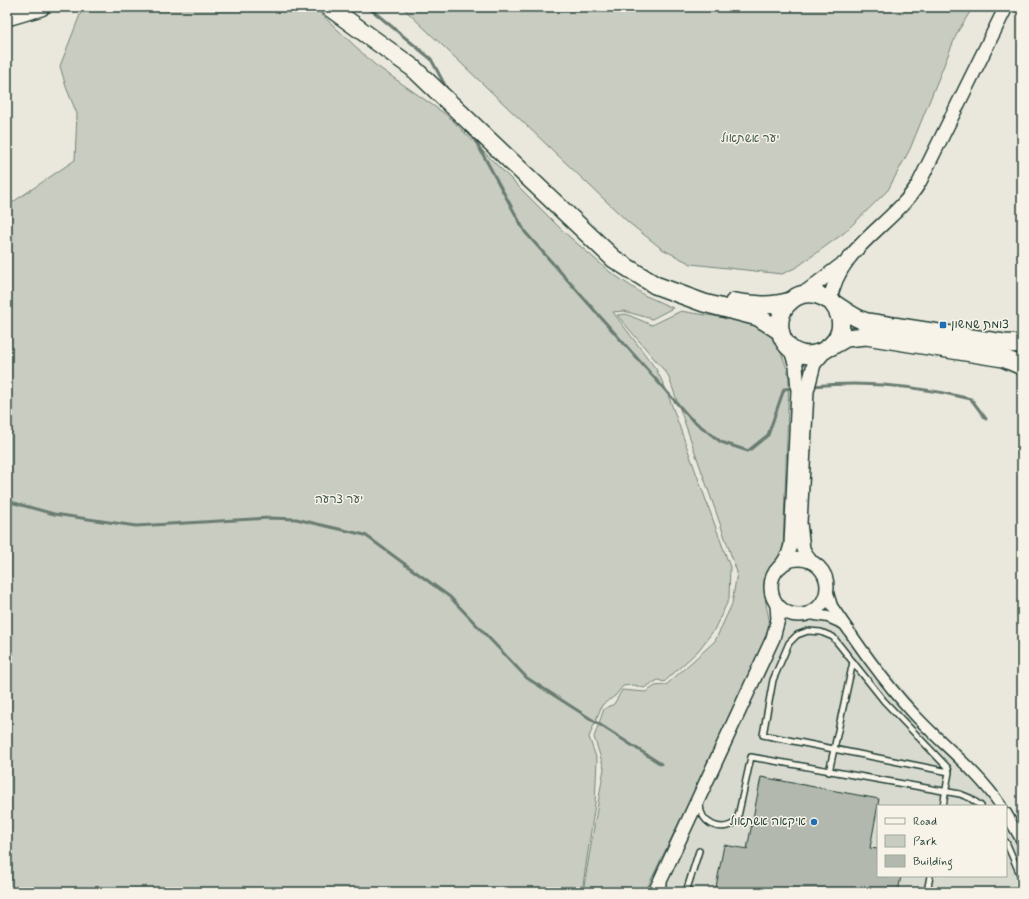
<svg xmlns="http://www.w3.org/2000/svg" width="1029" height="899" font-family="Mynerve,'Playpen Sans Hebrew',sans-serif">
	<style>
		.built { fill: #d9dacf; fill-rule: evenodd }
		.green { fill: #c8ccc1; stroke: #74847a }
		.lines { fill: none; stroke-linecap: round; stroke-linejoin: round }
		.stream { stroke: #6a7c72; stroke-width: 3 }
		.building { fill: #b2b8ae; stroke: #1f3d34 }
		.service-casing { stroke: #1f3d34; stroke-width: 8 }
		.minor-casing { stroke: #1f3d34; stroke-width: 13 }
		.tertiary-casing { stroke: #1f3d34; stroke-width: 16 }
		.trunk-casing { stroke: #1f3d34; stroke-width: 20 }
		.service { stroke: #f7f3e8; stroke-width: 5 }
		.minor { stroke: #f7f3e8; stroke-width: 10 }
		.tertiary { stroke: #f7f3e8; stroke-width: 13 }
		.trunk { stroke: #f7f3e8; stroke-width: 17 }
		.poi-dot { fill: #1f6fb2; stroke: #f7f3e8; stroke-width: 1.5 }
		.labels { text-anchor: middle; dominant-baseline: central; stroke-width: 3; stroke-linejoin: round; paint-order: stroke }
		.park-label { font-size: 12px; fill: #415a50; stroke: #f7f3e8 }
		.poi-label { font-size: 12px; fill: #1f3d34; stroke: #f7f3e8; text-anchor: start }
	</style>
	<rect width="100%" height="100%" fill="#eae8dd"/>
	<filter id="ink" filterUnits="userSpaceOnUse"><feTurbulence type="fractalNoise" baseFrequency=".025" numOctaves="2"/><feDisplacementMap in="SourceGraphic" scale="8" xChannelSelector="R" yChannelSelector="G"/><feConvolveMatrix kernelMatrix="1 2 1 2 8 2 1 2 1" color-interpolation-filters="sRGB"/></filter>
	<g filter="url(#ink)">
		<!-- built -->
		<path class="built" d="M826,609L851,625L927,719L966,754L997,789L1022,831V892H648L768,639L786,619L800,611ZM878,806H1006V876H878Z"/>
		<!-- green -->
		<g class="green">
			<path d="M83,7H309L319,12L374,64L448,116L564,232L610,272L644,295L673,308L652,319L624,311L613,312L656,369L666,389L730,567L729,599L714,630L698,651L664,682L658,680L644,688L634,685L623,686L615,696L602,705L589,737L597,760L595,804L582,892H7V206L75,160L77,114L66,87L60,66Z"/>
			<path d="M402,7H973L957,33L910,149L888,190L844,233L797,267L782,274L691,264L662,249L628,222Z"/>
			<path d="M681,311C700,315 751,319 764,330C779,341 785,361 789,378L783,551C758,581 764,596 772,632L645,892H583L604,768L594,737L604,709L614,704L622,690L646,692L655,686L666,685L715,641L732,604L737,572L668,375L617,315L626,314L652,325Z"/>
		</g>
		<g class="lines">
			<!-- stream -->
			<g class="stream">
				<path d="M368,7L431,59L448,91"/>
				<path d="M473,136L525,232L690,418L721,442L748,451L768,435L784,389L795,388"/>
				<path d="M812,386C864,381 920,386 971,399L986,419"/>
				<path d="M7,501L54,514L136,526L269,518L296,519L365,535L450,597L527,678L661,764"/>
			</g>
		</g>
		<!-- building -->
		<path class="building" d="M761,777L879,799L870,848L878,849V876H901L898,892H715L724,845L747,849Z"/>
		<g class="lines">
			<defs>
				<g id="service">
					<path d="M829,772L853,662"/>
					<path d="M700,804C700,824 722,834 737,821L751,757L960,794L970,798L981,806"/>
					<path d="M943,806L949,772L948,768L884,701L833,637L821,632L808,631L797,635L789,643L773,680L763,735L949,772"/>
					<path d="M1006,842L1022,879"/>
					<path d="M686,892L699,851"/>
					<path d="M927,892L930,876"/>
				</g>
				<g id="minor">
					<path d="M827,590L832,606C857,643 883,681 913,713C942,745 977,770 1001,806"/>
					<path d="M810,614L828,617L844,624"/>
					<path d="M1006,813L1022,841"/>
				</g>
				<g id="tertiary">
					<path d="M803,294L841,265"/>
					<path d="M830,301C838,247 893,226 919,183L1006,7"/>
					<circle cx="799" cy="587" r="28"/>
					<path d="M810,561L803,549L800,523L807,391L814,364L826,350"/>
					<path d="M781,566L788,555L791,545L798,390L796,366L790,347"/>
					<path d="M655,892L773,638L778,619L777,605"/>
				</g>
				<g id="trunk">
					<path d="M329,7L413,68L614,259L655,285L704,303L758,317L780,331"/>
					<path d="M7,17L41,7"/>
					<path d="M734,302C753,305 772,307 790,301"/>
					<path d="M833,304C862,342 800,377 782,337C779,329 779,320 782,313C784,306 790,301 796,297C821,283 843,316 867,322L1004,343L1022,344"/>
					<path d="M830,347L846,338L866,336L1003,358L1022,366"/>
				</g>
			</defs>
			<!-- service casing -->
			<use href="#service" class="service-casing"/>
			<!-- minor casing -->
			<use href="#minor" class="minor-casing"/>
			<!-- tertiary casing -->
			<use href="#tertiary" class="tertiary-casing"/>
			<!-- trunk casing -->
			<use href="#trunk" class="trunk-casing"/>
			<!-- service -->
			<use href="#service" class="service"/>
			<!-- minor -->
			<use href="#minor" class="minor"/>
			<!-- tertiary -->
			<use href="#tertiary" class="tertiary"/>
			<!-- trunk -->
			<use href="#trunk" class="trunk"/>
		</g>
	</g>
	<!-- markers -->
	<g class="poi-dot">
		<rect x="939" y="321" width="8" height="8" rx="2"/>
		<circle cx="814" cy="822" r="4"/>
	</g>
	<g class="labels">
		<!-- park labels -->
		<g class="park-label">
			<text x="750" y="139">יער אשתאול</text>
			<text x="339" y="500">יער צרעה</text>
		</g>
		<!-- poi labels -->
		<g class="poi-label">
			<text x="951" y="325">צומת שמשון</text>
			<text x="806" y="822" text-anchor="end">איקאה אשתאול</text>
		</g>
	</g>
	<!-- margin -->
	<rect width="1029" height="899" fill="none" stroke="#f7f3e8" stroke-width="24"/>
	<rect x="12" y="12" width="1005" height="875" fill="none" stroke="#1f3d34" stroke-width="1.5" filter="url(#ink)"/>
	<!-- legend -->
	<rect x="877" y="805" width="130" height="72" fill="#f7f3e8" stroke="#a1aaa0"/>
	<rect x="885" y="818" width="20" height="6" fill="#f7f3e8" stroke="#a1aaa0"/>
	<text x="913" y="825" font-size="12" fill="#1f3d34">Road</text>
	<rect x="885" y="835" width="20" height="12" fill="#c8ccc1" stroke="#a1aaa0"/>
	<text x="913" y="845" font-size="12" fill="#1f3d34">Park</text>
	<rect x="885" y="855" width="20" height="12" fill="#b2b8ae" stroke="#a1aaa0"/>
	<text x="913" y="865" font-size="12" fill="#1f3d34">Building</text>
</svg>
